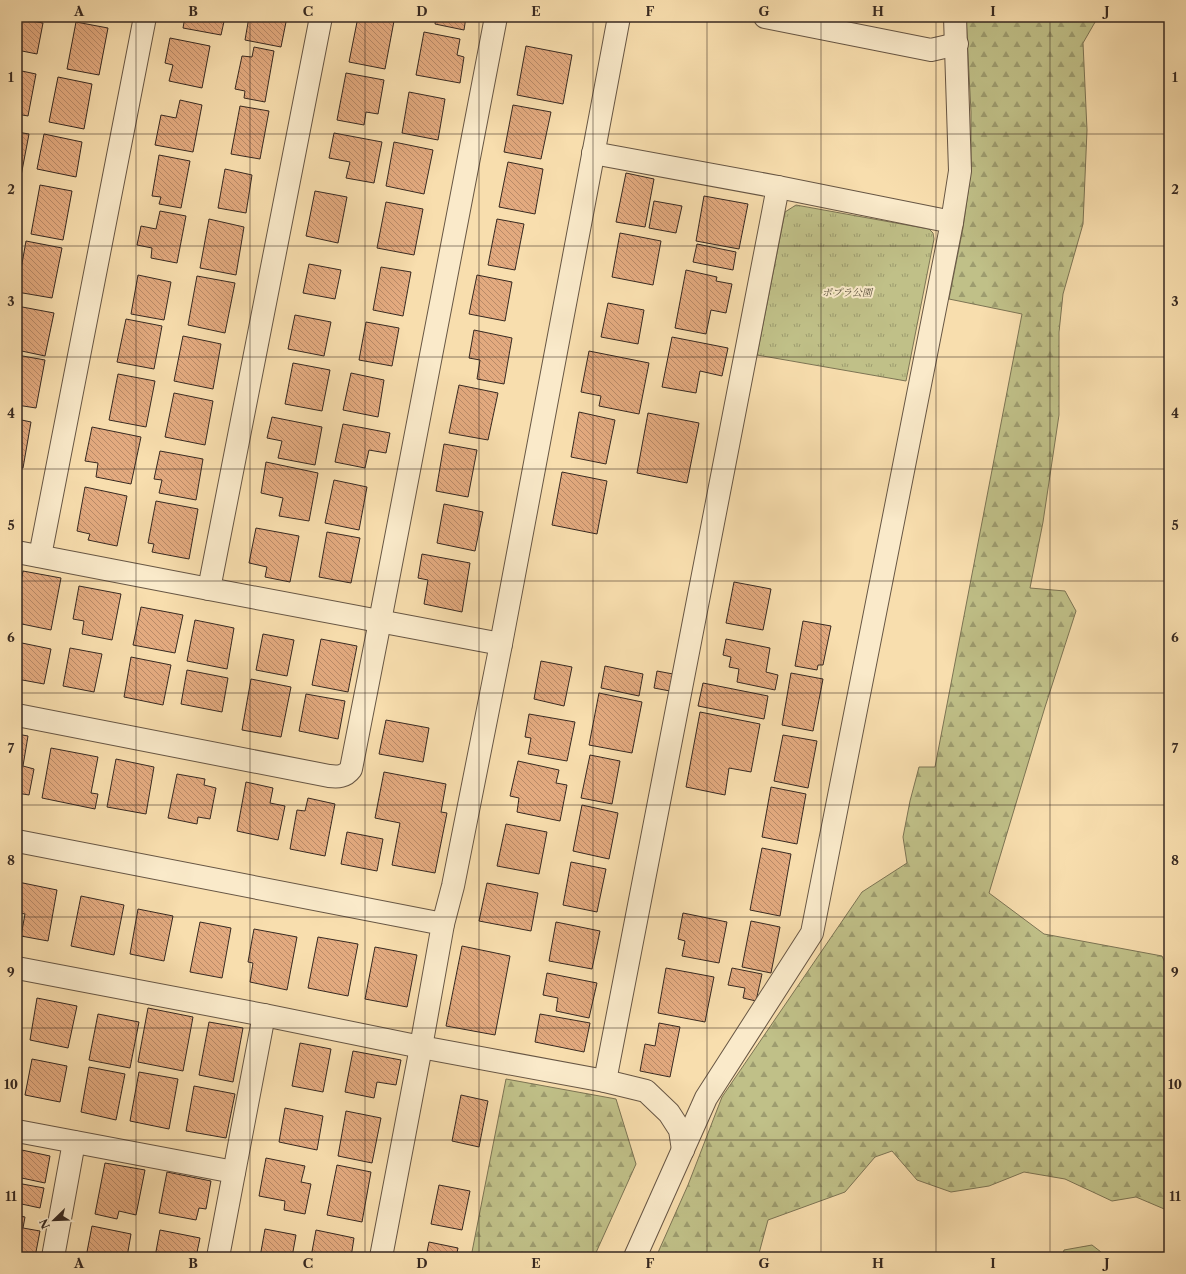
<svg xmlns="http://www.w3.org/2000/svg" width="1186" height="1274" font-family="'Libre Caslon Text','Noto Serif JP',serif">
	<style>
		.forest { fill: url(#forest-firs); stroke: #7c7454 }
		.park { fill: url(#park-tufts); stroke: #7c7454 }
		.building { fill: url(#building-back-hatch); stroke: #372921 }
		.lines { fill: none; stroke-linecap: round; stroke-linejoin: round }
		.minor-casing { stroke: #675644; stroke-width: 24 }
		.minor { stroke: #faeaca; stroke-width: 22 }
		.grid { fill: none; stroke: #372921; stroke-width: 1; stroke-opacity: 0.55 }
		.labels { text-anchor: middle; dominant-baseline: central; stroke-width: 4; stroke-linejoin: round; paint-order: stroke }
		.park-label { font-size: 10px; font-style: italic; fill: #594f3b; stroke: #faeaca }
		.neatline { fill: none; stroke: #372921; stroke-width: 1.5 }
		.grid-label { font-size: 13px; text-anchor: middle; font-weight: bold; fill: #372921 }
	</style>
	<defs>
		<pattern id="forest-firs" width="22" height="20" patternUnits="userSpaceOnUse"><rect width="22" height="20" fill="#c0c088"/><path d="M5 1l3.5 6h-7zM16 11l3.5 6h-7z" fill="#9d9c6f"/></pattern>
		<pattern id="park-tufts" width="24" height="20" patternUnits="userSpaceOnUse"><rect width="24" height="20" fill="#c0c088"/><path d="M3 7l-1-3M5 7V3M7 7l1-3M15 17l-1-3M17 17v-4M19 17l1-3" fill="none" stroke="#9d9c6f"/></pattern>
		<pattern id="building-back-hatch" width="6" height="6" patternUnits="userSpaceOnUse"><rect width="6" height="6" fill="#e3aa7f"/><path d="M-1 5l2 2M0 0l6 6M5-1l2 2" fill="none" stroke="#b98a68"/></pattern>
	</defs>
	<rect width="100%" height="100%" fill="#f8deae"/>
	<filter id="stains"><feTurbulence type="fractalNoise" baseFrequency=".005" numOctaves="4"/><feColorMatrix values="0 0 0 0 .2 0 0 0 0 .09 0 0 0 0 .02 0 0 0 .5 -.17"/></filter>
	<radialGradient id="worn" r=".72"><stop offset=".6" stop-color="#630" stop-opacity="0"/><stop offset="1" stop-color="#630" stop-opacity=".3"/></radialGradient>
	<!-- forest -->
	<g class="forest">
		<path d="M966,17H1098L1083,43L1087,130L1083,224L1063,294L1059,332V415L1043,522L1030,588L1065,591L1076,611L1045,707L989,893L1044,934L1162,956L1169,971V1211L1136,1197L1112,1201L1065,1179L1024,1172L989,1186L951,1192L917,1180L892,1151L875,1157L845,1192L768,1220L758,1257H656L688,1185L722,1097L862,892L907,863L903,837L910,801L919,767H935L1022,314L949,299L963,228L971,171V112Z"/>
		<path d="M506,1079L616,1099L636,1164L594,1257H471Z"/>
		<path d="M1092,1245L1101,1252L1100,1257H1062L1064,1250Z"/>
	</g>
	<!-- park -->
	<path class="park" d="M796,205L929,229L933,233L934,239L906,381L757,355L785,212Z"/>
	<!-- building -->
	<g class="building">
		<path d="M185,17H225L221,35L183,28Z"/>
		<path d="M249,17H287L281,47L245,40Z"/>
		<path d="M358,17H375L394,21L385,69L349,62Z"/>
		<path d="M436,17H466L464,30L435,24Z"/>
		<path d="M17,18L43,23L37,54L17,50Z"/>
		<path d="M76,22L108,28L99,75L67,69Z"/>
		<path d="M424,32L460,39L457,55L464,57L460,83L416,75Z"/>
		<path d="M170,38L210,46L202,88L169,81L173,65L165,63Z"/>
		<path d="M526,46L572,55L563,104L517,95Z"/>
		<path d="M254,47L274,51L265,102L244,98L245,91L235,89L242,56L252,57Z"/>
		<path d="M17,70L36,74L28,116L17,114Z"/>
		<path d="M346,73L384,80L378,114L366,112L364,125L337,120Z"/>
		<path d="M58,77L92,84L84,129L49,122Z"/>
		<path d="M409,92L445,99L438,140L402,133Z"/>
		<path d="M180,100L202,105L193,152L155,145L161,115L176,118Z"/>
		<path d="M513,105L551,112L541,159L504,152Z"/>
		<path d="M240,106L269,111L260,159L231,154Z"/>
		<path d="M17,132L29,134L21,176L17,175Z"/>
		<path d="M334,133L382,142L374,183L346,178L350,162L329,158Z"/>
		<path d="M44,134L82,142L76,177L37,169Z"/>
		<path d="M394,142L433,150L424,194L386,186Z"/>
		<path d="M159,155L190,161L181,208L159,204L161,197L152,196Z"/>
		<path d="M508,162L543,169L535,214L499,207Z"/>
		<path d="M225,169L252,175L246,213L218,208Z"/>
		<path d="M626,173L654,179L645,227L616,222Z"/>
		<path d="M40,185L72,191L63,240L31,234Z"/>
		<path d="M315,191L347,197L338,243L306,236Z"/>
		<path d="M704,196L748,204L739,249L696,241Z"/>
		<path d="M654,201L682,206L676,233L649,228Z"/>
		<path d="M386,202L423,209L414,255L377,248Z"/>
		<path d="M160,211L186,216L177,263L151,258L152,248L137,245L141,226L156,229Z"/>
		<path d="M209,219L244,227L236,275L200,268Z"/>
		<path d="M497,219L524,224L515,270L488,265Z"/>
		<path d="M620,233L661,241L653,285L612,277Z"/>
		<path d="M26,241L62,248L52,298L17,292Z"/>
		<path d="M697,244L736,252L733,270L693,262Z"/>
		<path d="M309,264L341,270L335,299L303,293Z"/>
		<path d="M381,267L411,272L403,316L373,310Z"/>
		<path d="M686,270L717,277L716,281L732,284L726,313L711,310L706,334L675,328Z"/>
		<path d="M138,275L171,282L164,320L131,314Z"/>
		<path d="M477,275L512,282L505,321L469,314Z"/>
		<path d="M197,276L235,283L225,333L188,325Z"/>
		<path d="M608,303L644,310L638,344L601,337Z"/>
		<path d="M17,306L54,313L45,356L17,350Z"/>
		<path d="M295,315L331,322L324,356L288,349Z"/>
		<path d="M126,319L162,326L154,369L117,362Z"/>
		<path d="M366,322L399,328L392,366L359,360Z"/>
		<path d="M474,330L512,338L504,384L477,379L480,360L469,358Z"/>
		<path d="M183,336L221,344L213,389L174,381Z"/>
		<path d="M672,337L728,348L722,376L700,371L696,393L662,387Z"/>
		<path d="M589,351L649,363L639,414L599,406L601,396L581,392Z"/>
		<path d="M17,355L45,360L36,408L17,405Z"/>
		<path d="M293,363L330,370L322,411L285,404Z"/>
		<path d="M351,373L384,380L378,417L343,410Z"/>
		<path d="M118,374L155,381L146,427L109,420Z"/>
		<path d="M459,385L498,393L488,440L449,433Z"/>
		<path d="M174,393L213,401L205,445L165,437Z"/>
		<path d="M579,412L615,420L606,464L571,457Z"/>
		<path d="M648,413L699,423L687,483L637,473Z"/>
		<path d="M272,417L322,427L315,465L278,458L282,441L267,438Z"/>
		<path d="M17,419L31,422L23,468L17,467Z"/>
		<path d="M343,424L390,433L386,453L369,450L365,468L335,462Z"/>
		<path d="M92,427L141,437L131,484L96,477L98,463L85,461Z"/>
		<path d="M444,444L477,450L468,497L436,491Z"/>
		<path d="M160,451L203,459L196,500L159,493L162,480L154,479Z"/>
		<path d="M266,462L318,473L309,521L279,516L283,498L261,493Z"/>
		<path d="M562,472L607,481L597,534L552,525Z"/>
		<path d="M334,480L367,487L359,530L325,523Z"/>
		<path d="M85,487L127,496L117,546L88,540L90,534L77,531Z"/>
		<path d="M156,501L198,509L189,559L152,552L154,544L148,543Z"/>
		<path d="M444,504L483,512L475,551L437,543Z"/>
		<path d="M256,528L299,536L290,582L265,577L267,567L249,563Z"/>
		<path d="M327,532L360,538L351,583L319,577Z"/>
		<path d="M422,554L470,563L462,612L424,604L428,580L418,578Z"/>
		<path d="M23,571L61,578L51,630L17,623V605Z"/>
		<path d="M734,582L771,589L763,630L726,623Z"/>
		<path d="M79,586L121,594L112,640L82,634L84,621L73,619Z"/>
		<path d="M141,607L183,615L175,653L133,645Z"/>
		<path d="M195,620L234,628L227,669L187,661Z"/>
		<path d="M803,621L831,626L823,665H818L817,670L795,666Z"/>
		<path d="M263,634L294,640L287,676L256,670Z"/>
		<path d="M321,639L357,646L348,692L312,685Z"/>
		<path d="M726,639L770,648L766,672L778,675L775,690L737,682L739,669L729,667L731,657L723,655Z"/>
		<path d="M17,642L51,649L44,684L17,679Z"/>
		<path d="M70,648L102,654L94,692L63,686Z"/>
		<path d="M131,657L171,665L163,705L124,697Z"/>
		<path d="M541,661L572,667L564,706L534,699Z"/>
		<path d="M605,666L643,674L639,696L601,688Z"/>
		<path d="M187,670L228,678L222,712L181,704Z"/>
		<path d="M657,671L673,674L670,691L654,688Z"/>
		<path d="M791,673L823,679L813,731L782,725Z"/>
		<path d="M251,679L291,687L281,737L242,730Z"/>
		<path d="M703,683L768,696L764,719L698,706Z"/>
		<path d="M599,693L642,702L632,753L589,745Z"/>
		<path d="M306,694L345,701L338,739L299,731Z"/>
		<path d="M700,712L760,724L751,772L729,768L725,795L686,787Z"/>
		<path d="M529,714L575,722L567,761L528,754L531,738L525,737Z"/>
		<path d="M386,720L429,728L423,762L379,754Z"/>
		<path d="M17,734L28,736L23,766L34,769L29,795L17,793Z"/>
		<path d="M783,735L817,741L808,788L774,781Z"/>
		<path d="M51,748L98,757L91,793L98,794L95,809L42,798Z"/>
		<path d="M590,755L620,761L612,804L581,798Z"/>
		<path d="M116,759L154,767L146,814L107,807Z"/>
		<path d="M518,761L559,770L556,783L567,785L560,821L517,812L519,798L510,796Z"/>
		<path d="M384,772L446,784L441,812L447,813L435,873L392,865L400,823L375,818Z"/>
		<path d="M177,774L205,779L204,785L216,788L210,819L198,817L197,824L168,818Z"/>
		<path d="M246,782L273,788L270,803L285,806L278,840L237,831Z"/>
		<path d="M771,787L806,794L797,844L762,837Z"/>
		<path d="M308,798L335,804L325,856L290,849L297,810L305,811Z"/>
		<path d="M582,805L618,813L609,859L573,851Z"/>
		<path d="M506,824L547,832L539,874L497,866Z"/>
		<path d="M347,832L383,839L377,871L341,864Z"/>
		<path d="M762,848L791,854L780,916L750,910Z"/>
		<path d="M571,862L606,869L597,912L563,905Z"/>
		<path d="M18,882L57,890L48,941L21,936L25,914L17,912Z"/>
		<path d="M487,883L538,893L531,931L479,921Z"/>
		<path d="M81,896L124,905L114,955L71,946Z"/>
		<path d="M138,909L173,916L164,961L130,954Z"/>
		<path d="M683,913L727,922L719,963L682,956L685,941L678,939Z"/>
		<path d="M751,921L780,927L771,973L742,967Z"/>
		<path d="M200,922L231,928L222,978L190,972Z"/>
		<path d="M556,922L600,931L592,969L549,961Z"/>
		<path d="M254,929L297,937L287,990L250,982L253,963L248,962Z"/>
		<path d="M318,937L358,944L348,996L308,988Z"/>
		<path d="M462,946L510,956L495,1035L446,1026Z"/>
		<path d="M375,947L417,955L407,1007L365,999Z"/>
		<path d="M666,968L714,977L705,1022L658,1013Z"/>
		<path d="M732,968L762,974L756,1001L743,998L745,988L728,985Z"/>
		<path d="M547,973L597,983L589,1018L556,1011L558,998L543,995Z"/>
		<path d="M17,987L21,988L17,1011Z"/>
		<path d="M37,998L77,1006L68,1048L30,1040Z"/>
		<path d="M148,1008L193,1017L183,1071L138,1062Z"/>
		<path d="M98,1014L139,1022L130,1068L89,1060Z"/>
		<path d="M540,1014L590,1023L584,1052L535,1042Z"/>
		<path d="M209,1022L243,1028L233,1082L199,1075Z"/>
		<path d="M659,1023L680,1027L670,1077L640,1071L645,1044L655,1046Z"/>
		<path d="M300,1043L331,1049L323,1092L292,1086Z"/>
		<path d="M353,1051L401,1060L396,1085L377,1082L374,1098L345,1092Z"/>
		<path d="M32,1059L67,1066L60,1102L25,1095Z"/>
		<path d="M89,1067L125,1074L116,1120L81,1112Z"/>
		<path d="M139,1072L178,1079L169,1129L130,1121Z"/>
		<path d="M194,1086L235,1094L226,1138L186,1131Z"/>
		<path d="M461,1095L488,1101L479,1147L452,1141Z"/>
		<path d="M285,1108L323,1116L317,1150L279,1142Z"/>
		<path d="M346,1111L381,1118L372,1163L338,1156Z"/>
		<path d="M17,1149L50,1156L45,1183L17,1177Z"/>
		<path d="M266,1158L305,1166L301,1182L311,1184L305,1214L284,1210L285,1201L259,1196Z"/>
		<path d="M105,1163L145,1170L136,1215L119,1211L117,1219L95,1214Z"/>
		<path d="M337,1165L371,1172L362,1222L327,1215Z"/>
		<path d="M167,1172L211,1181L206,1209L199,1208L196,1220L159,1213Z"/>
		<path d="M17,1183L44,1188L40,1208L17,1203Z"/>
		<path d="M439,1185L470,1191L462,1230L431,1224Z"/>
		<path d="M17,1215L25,1217L23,1228L40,1231L35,1257H17Z"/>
		<path d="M92,1226L131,1234L127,1257H86Z"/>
		<path d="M265,1229L296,1235L292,1257H260Z"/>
		<path d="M160,1230L200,1238L196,1257H155Z"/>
		<path d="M316,1230L354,1238L351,1257H311Z"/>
		<path d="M429,1242L458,1248L456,1257H426Z"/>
	</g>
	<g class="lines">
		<defs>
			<g id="minor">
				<path d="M765,17L931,50L957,44"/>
				<path d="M593,153L778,187L952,222L812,933L706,1098L635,1257"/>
				<path d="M952,222L960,171L955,17"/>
				<path d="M17,552L209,589L501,644"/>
				<path d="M40,556L145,17"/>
				<path d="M209,589L321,17"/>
				<path d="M17,715L329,776C338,777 345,777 351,769L380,621L496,17"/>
				<path d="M17,841L443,924"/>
				<path d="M17,968L264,1015"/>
				<path d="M605,1081L778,187"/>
				<path d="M17,1131L234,1172"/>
				<path d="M53,1257L74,1142"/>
				<path d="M218,1257L264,1015L421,1047L605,1081L646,1091L669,1113L680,1130L683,1150"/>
				<path d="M381,1257L421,1047L443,924L453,886L501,644L619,17"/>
			</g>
		</defs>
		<!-- minor casing -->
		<use href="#minor" class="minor-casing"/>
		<!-- minor -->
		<use href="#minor" class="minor"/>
	</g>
	<!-- grid -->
	<path class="grid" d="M136,17V1257M250,17V1257M365,17V1257M479,17V1257M593,17V1257M707,17V1257M821,17V1257M936,17V1257M1050,17V1257M17,134H1169M17,246H1169M17,357H1169M17,469H1169M17,581H1169M17,693H1169M17,805H1169M17,917H1169M17,1028H1169M17,1140H1169"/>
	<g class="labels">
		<!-- park labels -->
		<g class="park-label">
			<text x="847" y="292">ポプラ公園</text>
		</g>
	</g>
	<!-- margin -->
	<rect width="1186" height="1274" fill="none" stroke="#f8deae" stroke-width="44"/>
	<!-- north arrow -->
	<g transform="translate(54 1220) rotate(247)" stroke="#faeaca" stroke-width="3" paint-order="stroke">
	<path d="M0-3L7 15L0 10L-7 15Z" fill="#372921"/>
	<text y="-6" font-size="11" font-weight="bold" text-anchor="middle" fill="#372921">N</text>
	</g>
	<rect x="22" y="22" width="1142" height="1230" class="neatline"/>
	<g class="grid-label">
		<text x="79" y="16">A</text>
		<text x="193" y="16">B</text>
		<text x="308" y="16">C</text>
		<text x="422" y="16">D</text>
		<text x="536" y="16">E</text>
		<text x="650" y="16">F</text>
		<text x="764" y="16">G</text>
		<text x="878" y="16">H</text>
		<text x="993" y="16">I</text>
		<text x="1107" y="16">J</text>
		<text x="11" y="82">1</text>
		<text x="1175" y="82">1</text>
		<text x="11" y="194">2</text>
		<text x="1175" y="194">2</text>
		<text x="11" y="306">3</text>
		<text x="1175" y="306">3</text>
		<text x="11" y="418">4</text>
		<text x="1175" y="418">4</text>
		<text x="11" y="530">5</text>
		<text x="1175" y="530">5</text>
		<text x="11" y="642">6</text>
		<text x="1175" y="642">6</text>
		<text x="11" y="753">7</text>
		<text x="1175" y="753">7</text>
		<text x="11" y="865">8</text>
		<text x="1175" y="865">8</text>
		<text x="11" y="977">9</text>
		<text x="1175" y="977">9</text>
		<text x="11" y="1089">10</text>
		<text x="1175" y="1089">10</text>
		<text x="11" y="1201">11</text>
		<text x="1175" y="1201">11</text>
		<text x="79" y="1268">A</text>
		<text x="193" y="1268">B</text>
		<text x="308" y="1268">C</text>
		<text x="422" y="1268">D</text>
		<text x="536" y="1268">E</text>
		<text x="650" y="1268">F</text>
		<text x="764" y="1268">G</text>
		<text x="878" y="1268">H</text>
		<text x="993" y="1268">I</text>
		<text x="1107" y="1268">J</text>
	</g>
	<rect width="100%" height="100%" filter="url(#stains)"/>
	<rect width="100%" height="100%" fill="url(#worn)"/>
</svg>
